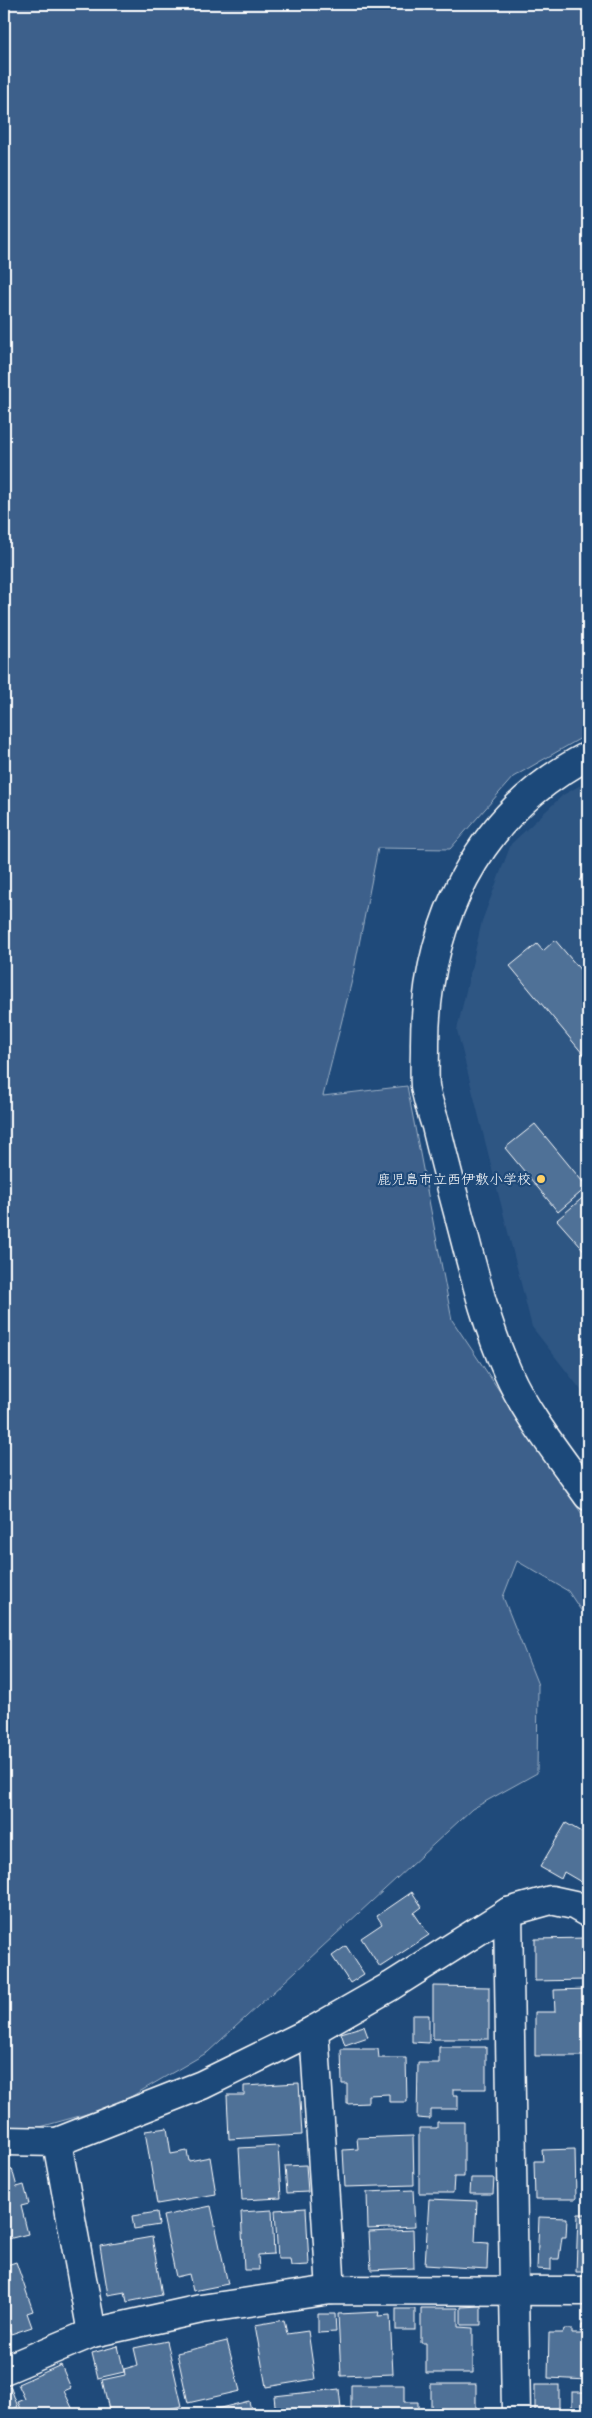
<svg xmlns="http://www.w3.org/2000/svg" width="592" height="2418" font-family="Delius,'Klee One',sans-serif">
	<style>
		.built { fill: #2e5683 }
		.green { fill: #3c618b; stroke: #9eb0c5 }
		.building { fill: #507197; stroke: #fff }
		.lines { fill: none; stroke-linecap: round; stroke-linejoin: round }
		.street-casing { stroke: #fff; stroke-width: 31 }
		.street { stroke: #1f4a7a; stroke-width: 28 }
		.poi-dot { fill: #ffd166; stroke: #1f4a7a; stroke-width: 2 }
		.labels { text-anchor: middle; dominant-baseline: central; stroke-width: 4.5; stroke-linejoin: round; paint-order: stroke }
		.poi-label { font-size: 14px; fill: #fff; stroke: #1f4a7a; text-anchor: end }
	</style>
	<rect width="100%" height="100%" fill="#1f4a7a"/>
	<filter id="ink" filterUnits="userSpaceOnUse"><feTurbulence type="fractalNoise" baseFrequency=".02" numOctaves="2"/><feDisplacementMap in="SourceGraphic" scale="10" xChannelSelector="R" yChannelSelector="G"/><feConvolveMatrix kernelMatrix="1 2 1 2 8 2 1 2 1" color-interpolation-filters="sRGB"/></filter>
	<g filter="url(#ink)">
		<!-- built -->
		<path class="built" d="M588,781V1399L532,1327L457,1030L482,921L511,844L563,795Z"/>
		<!-- green -->
		<path class="green" d="M4,4H588V734L513,777L450,849L378,848L352,980L323,1096L407,1086L452,1320L588,1523V1621L568,1591L517,1561L503,1597L538,1685L537,1773L472,1809L208,2052L115,2106L40,2127L4,2129Z"/>
		<!-- building -->
		<g class="building">
			<path d="M588,873V889L580,880Z"/>
			<path d="M555,940L588,979V1060L510,966L537,944L543,951Z"/>
			<path d="M535,1124L587,1187L558,1212L505,1148Z"/>
			<path d="M588,1193V1255L557,1220Z"/>
			<path d="M566,1823L588,1836V1886L564,1872L561,1879L540,1867Z"/>
			<path d="M412,1892L422,1907L414,1913L429,1935L380,1967L361,1938L382,1924L377,1916Z"/>
			<path d="M586,1938V1980L535,1981V1939Z"/>
			<path d="M346,1946L364,1974L350,1983L332,1956Z"/>
			<path d="M433,1986L489,1987V2039H433Z"/>
			<path d="M588,1989V2056H535V2012H555L554,1990Z"/>
			<path d="M412,2015H429V2043L412,2042Z"/>
			<path d="M364,2026L368,2037L345,2045L341,2033Z"/>
			<path d="M439,2047H486V2089H453V2095H458V2109H430V2119L417,2118L418,2063H439Z"/>
			<path d="M341,2049H378L379,2058H406L407,2102H389V2094L368,2095V2103L347,2104V2084H342Z"/>
			<path d="M299,2083L302,2135L229,2139L227,2095H244V2086Z"/>
			<path d="M437,2122H464V2177H454L453,2193H419V2128H437Z"/>
			<path d="M167,2128L171,2154L187,2151L189,2161L210,2157L216,2194L157,2204L145,2131Z"/>
			<path d="M413,2136L414,2185L345,2187L343,2150L358,2149L357,2138Z"/>
			<path d="M278,2146L281,2198L242,2200L239,2148Z"/>
			<path d="M575,2149L576,2199H535L534,2161H543L542,2150Z"/>
			<path d="M586,2153H588V2197H584Z"/>
			<path d="M306,2165L308,2192L287,2193L285,2166Z"/>
			<path d="M12,2169L17,2187L24,2185L29,2204L21,2206L28,2234L4,2240V2171Z"/>
			<path d="M471,2178H494L493,2194H470Z"/>
			<path d="M413,2190L415,2227L368,2229L367,2192Z"/>
			<path d="M429,2199L477,2201L475,2242L488,2243L487,2269L425,2265Z"/>
			<path d="M211,2206L228,2284L193,2291L189,2274L176,2277L163,2216Z"/>
			<path d="M306,2208L309,2265L291,2266L290,2259H278L275,2210Z"/>
			<path d="M272,2210L274,2254L258,2255L259,2270H244L241,2212Z"/>
			<path d="M157,2212L159,2225L134,2229L132,2216Z"/>
			<path d="M578,2214H588V2272H576Z"/>
			<path d="M539,2217L567,2218L566,2237H562L559,2259H551V2270L537,2269Z"/>
			<path d="M413,2230L414,2268L371,2270L369,2232Z"/>
			<path d="M152,2237L162,2295L127,2302L125,2292L108,2295L100,2246Z"/>
			<path d="M16,2262L33,2311L27,2313L32,2327L11,2334L8,2328L4,2329V2266Z"/>
			<path d="M481,2306V2325H461V2307Z"/>
			<path d="M421,2308H458V2327L473,2328V2373H426V2343H421Z"/>
			<rect x="396" y="2309" width="19" height="21"/>
			<path d="M379,2312L378,2316L390,2315L393,2374L341,2376L338,2314Z"/>
			<path d="M318,2314H335L336,2332L318,2333Z"/>
			<path d="M284,2320L287,2334L308,2331L315,2379L266,2387L255,2325Z"/>
			<path d="M582,2325H588V2380L548,2378L549,2333H563L564,2329H572V2334H581Z"/>
			<path d="M167,2341L182,2406L144,2414H110L102,2380L125,2375L124,2369L138,2365L134,2348Z"/>
			<path d="M227,2341L240,2391L188,2403L177,2353Z"/>
			<path d="M118,2346L124,2372L98,2378L92,2353Z"/>
			<path d="M61,2365L71,2388L64,2391L75,2414H23L18,2402L25,2399L18,2384Z"/>
			<rect x="431" y="2384" width="45" height="30"/>
			<path d="M351,2385H404V2402H418V2414H351Z"/>
			<rect x="535" y="2385" width="24" height="29"/>
			<path d="M10,2386L18,2407L4,2412V2388Z"/>
			<path d="M339,2389L341,2408L326,2410L327,2414H276L274,2396Z"/>
			<rect x="572" y="2392" width="16" height="22"/>
			<path d="M249,2401L252,2414H200V2413Z"/>
		</g>
		<g class="lines">
			<defs>
				<g id="street">
					<path d="M588,756C477,813 424,926 425,1048C425,1060 424,1073 425,1086C427,1099 432,1113 436,1126C443,1156 451,1186 459,1216C473,1269 485,1322 508,1373C527,1416 561,1458 588,1496"/>
					<path d="M508,1912L516,2414"/>
					<path d="M314,2030L331,2290"/>
					<path d="M4,2141L57,2142L202,2085L314,2030L391,1986L508,1912L551,1900L574,1905L588,1913"/>
					<path d="M57,2142L92,2333"/>
					<path d="M4,2370L92,2333L201,2309L331,2290L588,2291"/>
				</g>
			</defs>
			<!-- street casing -->
			<use href="#street" class="street-casing"/>
			<!-- street -->
			<use href="#street" class="street"/>
		</g>
	</g>
	<!-- markers -->
	<circle class="poi-dot" cx="541" cy="1179" r="5"/>
	<g class="labels">
		<!-- poi labels -->
		<g class="poi-label">
			<text x="531" y="1179">鹿児島市立西伊敷小学校</text>
		</g>
	</g>
	<!-- margin -->
	<rect width="592" height="2418" fill="none" stroke="#1f4a7a" stroke-width="20"/>
	<rect x="10" y="10" width="572" height="2398" fill="none" stroke="#fff" stroke-width="2" filter="url(#ink)"/>
</svg>
